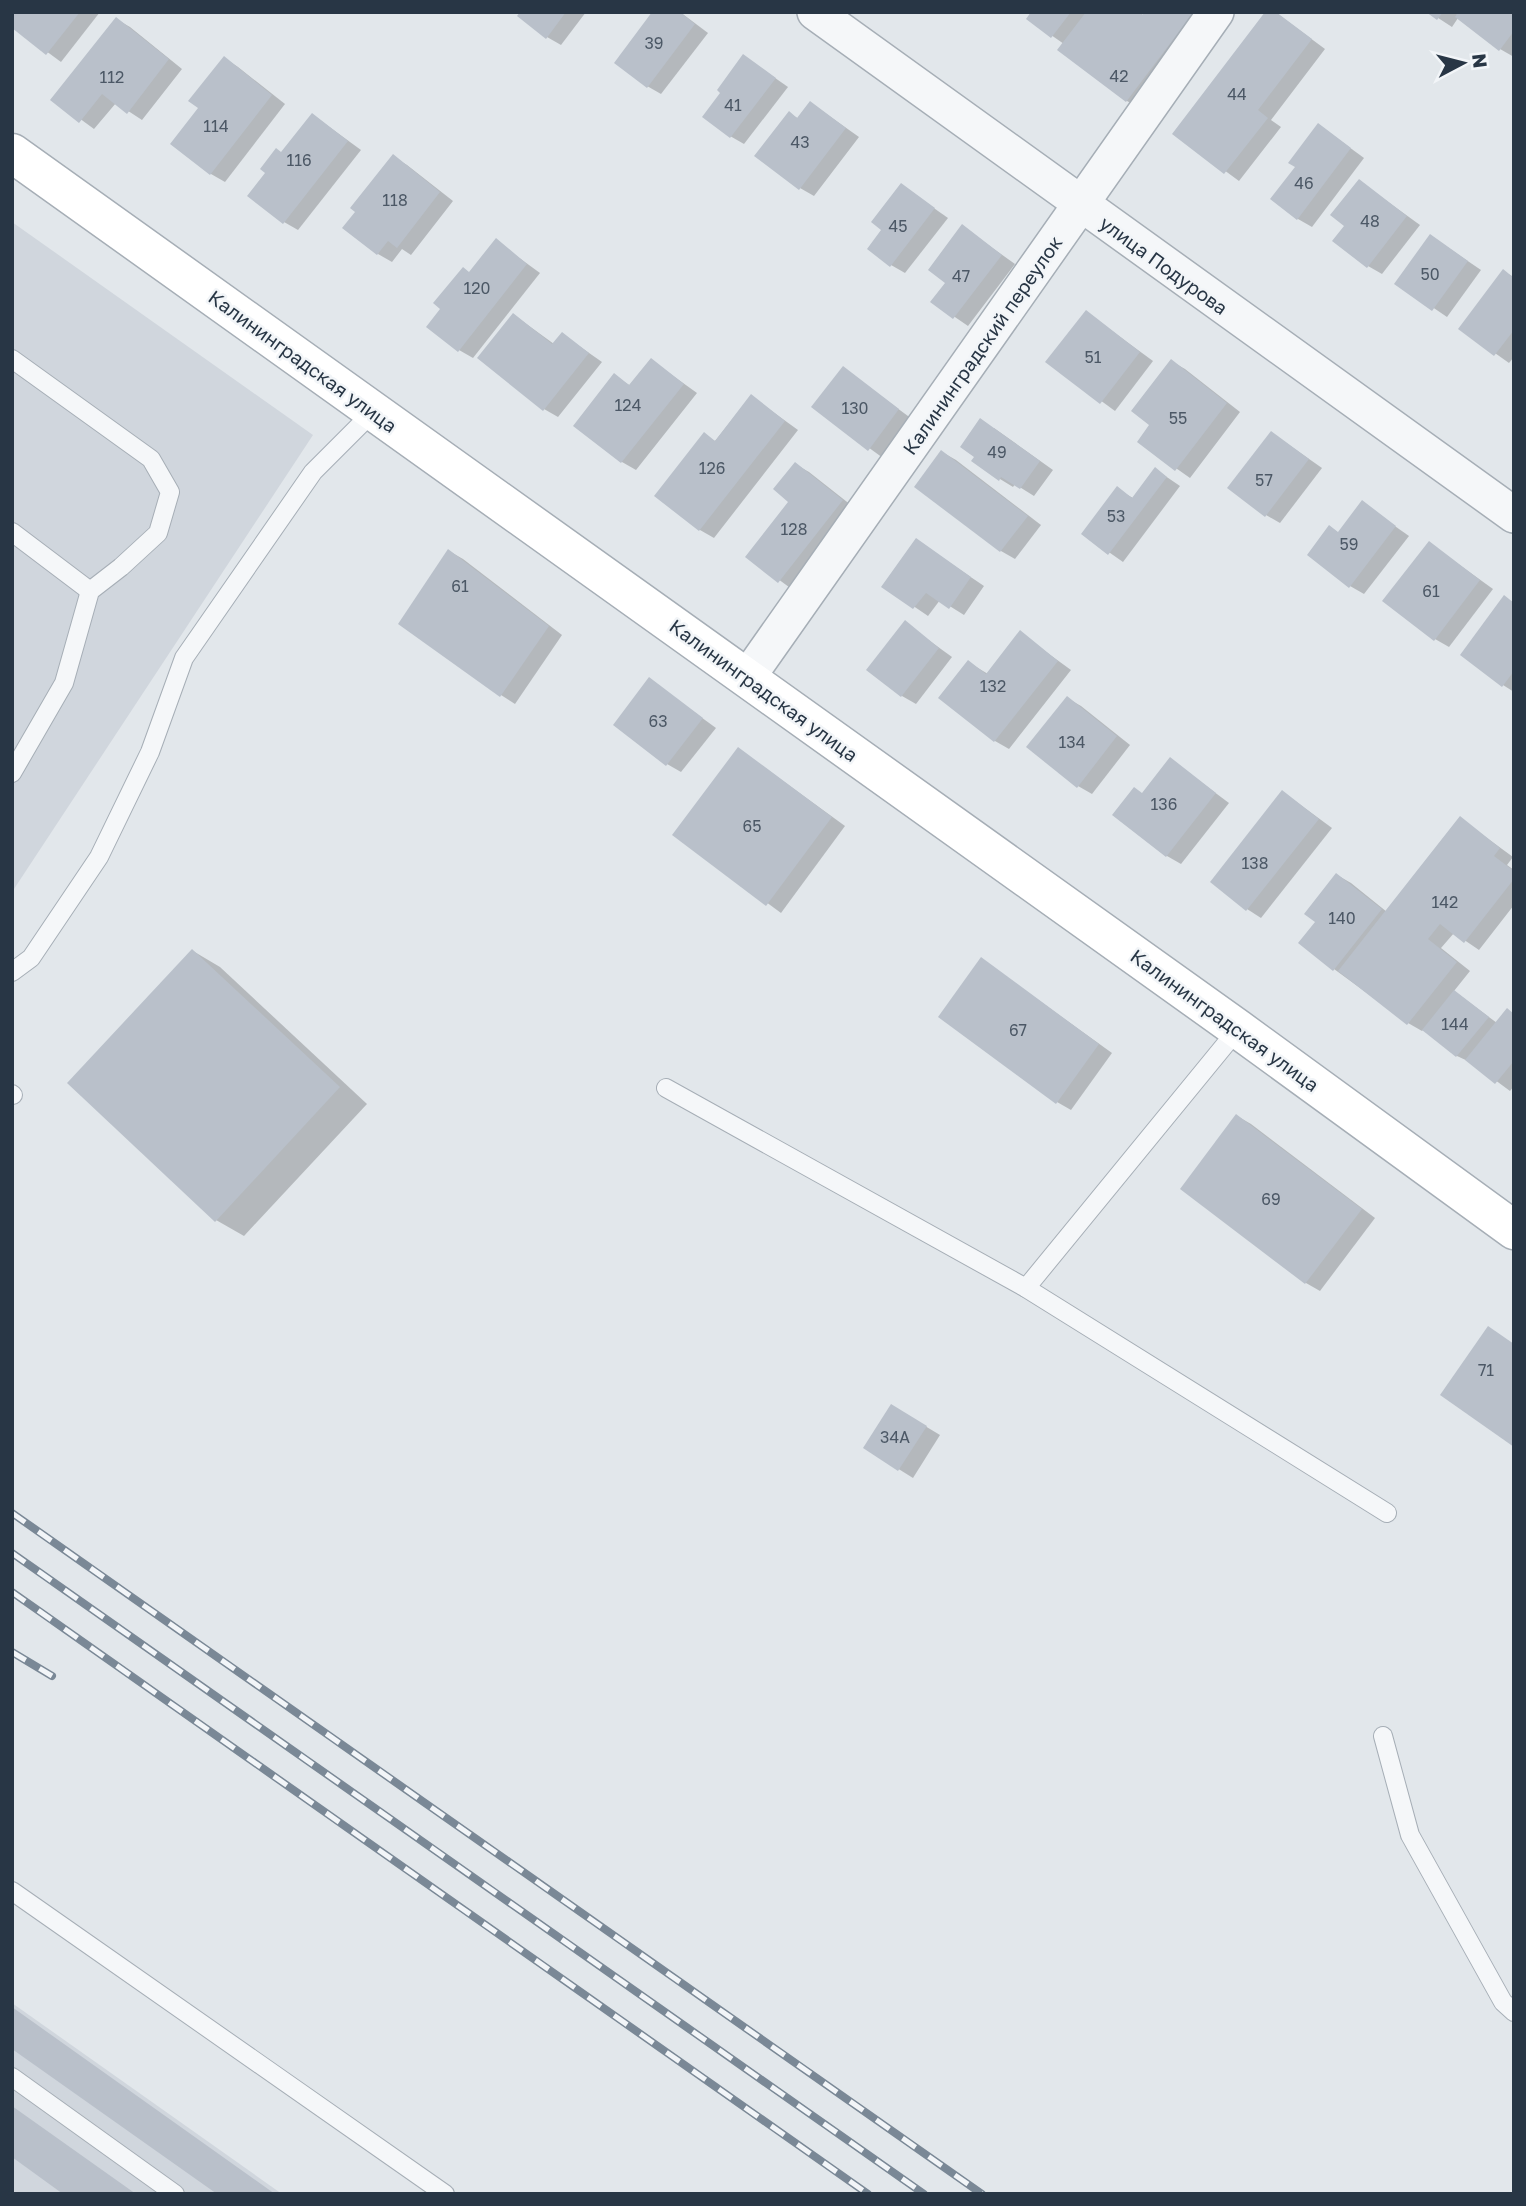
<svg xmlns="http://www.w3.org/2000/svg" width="1526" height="2206" font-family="'Golos Text',sans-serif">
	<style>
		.built { fill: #d0d6dd }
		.shadow { fill: #0003 }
		.building { fill: #b9c0ca }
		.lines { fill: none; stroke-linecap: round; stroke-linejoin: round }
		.lane-casing { stroke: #a6aeb6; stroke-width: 20 }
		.street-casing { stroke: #a6aeb6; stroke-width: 38 }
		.secondary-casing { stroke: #a6aeb6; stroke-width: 41 }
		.lane { stroke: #f5f7f9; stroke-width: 18 }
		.street { stroke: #f5f7f9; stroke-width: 35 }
		.secondary { stroke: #fff; stroke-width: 38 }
		.rail-casing { stroke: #7a8896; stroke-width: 8 }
		.rail { stroke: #f2f5f8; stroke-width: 5; stroke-dasharray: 16; stroke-linecap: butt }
		.labels { text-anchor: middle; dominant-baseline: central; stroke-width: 5; stroke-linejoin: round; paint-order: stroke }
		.number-label { font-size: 16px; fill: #4c5866 }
		.street-label { font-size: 19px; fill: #283645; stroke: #f2f5f8 }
	</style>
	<rect width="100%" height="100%" fill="#e2e7eb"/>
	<!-- built -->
	<g class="built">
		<path d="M12,222L313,435L12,892Z"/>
		<path d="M12,2003L282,2194H12Z"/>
	</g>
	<!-- shadow -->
	<g class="shadow">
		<path d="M12,12H100L61,62L12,26Z"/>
		<path d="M522,12H586L561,45L547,37Z"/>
		<path d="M654,12H680L708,33L661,94L647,86Z"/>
		<path d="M1033,12H1139L1144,16L1146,12H1202L1141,109L1127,101L1064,44L1028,19Z"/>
		<path d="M1275,12L1325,49L1271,120L1281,127L1239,181L1175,134Z"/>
		<path d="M1429,12H1514V57L1500,49L1458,18L1452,27Z"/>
		<path d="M116,19L130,27L182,69L142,120L116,103L94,129L53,99Z"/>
		<path d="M744,56L788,87L744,144L730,136L723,93Z"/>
		<path d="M224,58L238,67L285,104L225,182L211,174L200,108Z"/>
		<path d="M811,103L859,137L814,196L800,188L789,113L799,119Z"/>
		<path d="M313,115L361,150L298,230L284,222L282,153Z"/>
		<path d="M1319,125L1364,158L1312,227L1298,219L1297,167Z"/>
		<path d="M393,157L407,165L453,201L411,255L402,249L392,262L378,254Z"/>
		<path d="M1359,181L1420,225L1382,274L1368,266L1346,225Z"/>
		<path d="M901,185L948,218L905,273L891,265L883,230Z"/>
		<path d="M963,227L1015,264L968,326L933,302L948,283Z"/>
		<path d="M1431,236L1481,270L1447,317L1397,283Z"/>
		<path d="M496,241L540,273L473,358L459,350L471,273Z"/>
		<path d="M1504,272L1514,277V357L1509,363L1461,329Z"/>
		<path d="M1086,312L1153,361L1115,411L1048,362Z"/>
		<path d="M514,315L554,344L562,334L602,362L558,417L544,409Z"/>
		<path d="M651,360L697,393L636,470L622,462L576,425L614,376L631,386Z"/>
		<path d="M1171,361L1185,369L1240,412L1190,478L1139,442L1151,425Z"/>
		<path d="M843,368L912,419L883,458L813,407Z"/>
		<path d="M751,396L798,430L714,538L700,530L656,496L704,435L715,441Z"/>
		<path d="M994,428L1053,470L1034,496L1015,484L1013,487L1000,479Z"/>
		<path d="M1272,433L1322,468L1280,523L1266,515Z"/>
		<path d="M942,452L956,460L1041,525L1015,559L1001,551Z"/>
		<path d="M795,464L809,472L856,509L793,590L748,557L791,502Z"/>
		<path d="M1155,469L1180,486L1123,562L1083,534L1117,489L1133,498Z"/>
		<path d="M1362,503L1409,536L1364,594L1350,586Z"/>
		<path d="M916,540L984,586L964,615L940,600L928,616L884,586Z"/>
		<path d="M1429,543L1493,589L1449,647L1435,639Z"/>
		<path d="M449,551L463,559L562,635L515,704L501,695Z"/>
		<path d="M1505,598L1514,603V692L1503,685Z"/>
		<path d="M905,623L952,657L916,704L902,696Z"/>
		<path d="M1020,633L1071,670L1009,749L995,741L941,697L968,662L988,674Z"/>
		<path d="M650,680L716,728L681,772L667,764Z"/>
		<path d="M1067,698L1081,706L1130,745L1092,794L1078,786Z"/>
		<path d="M739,749L845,826L781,913L675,835Z"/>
		<path d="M1170,759L1229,803L1181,864L1167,856L1143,794Z"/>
		<path d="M1283,792L1332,828L1261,918L1247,909L1213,882Z"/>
		<path d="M1461,819L1513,857L1507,865L1514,870V905L1479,950L1454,933L1441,948L1470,971L1454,991L1497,1023L1514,1014V1086L1510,1091L1472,1063L1457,1056L1424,1029L1422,1031L1408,1023L1334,969L1317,922L1337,875L1351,883L1387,912Z"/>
		<path d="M193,951L220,967L367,1104L244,1236L216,1220Z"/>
		<path d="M981,959L1112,1053L1071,1110L1057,1102Z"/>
		<path d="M1237,1116L1251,1124L1375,1218L1320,1291L1306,1283L1182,1189Z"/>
		<path d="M905,1414L940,1435L913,1478L865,1448Z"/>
	</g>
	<!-- building -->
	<g class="building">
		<path d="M12,12H80L46,55L12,28Z"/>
		<path d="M520,12H566L546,39L517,16Z"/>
		<path d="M652,12H680L695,24L647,88L614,63Z"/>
		<path d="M1031,12H1071L1051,38L1026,19Z"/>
		<path d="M1086,12H1139L1142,15L1144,12H1194L1126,102L1057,50Z"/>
		<path d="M1265,12H1276L1312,39L1258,110L1268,118L1224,174L1172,134Z"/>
		<path d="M1426,12H1443L1437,20Z"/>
		<path d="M1458,12H1514V31L1499,51L1455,17Z"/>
		<path d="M116,17L169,59L127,114L102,94L79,123L50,100Z"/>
		<path d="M743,54L776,78L730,138L702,117L720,93L717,90Z"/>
		<path d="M224,56L272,95L210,175L170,144L198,108L188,101Z"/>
		<path d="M810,101L846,128L799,190L754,156L789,111L797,118Z"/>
		<path d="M312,113L348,141L283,224L247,196L265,173L260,169L276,148L281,152Z"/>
		<path d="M1318,123L1351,148L1297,220L1270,199L1295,167L1288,163Z"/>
		<path d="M393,154L440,192L397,248L388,241L377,255L342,228L355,212L350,208Z"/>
		<path d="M1359,179L1407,216L1367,268L1332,241L1344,226L1330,215Z"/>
		<path d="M901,183L935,208L890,267L867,249L881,230L871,222Z"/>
		<path d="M962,224L1002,255L953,319L930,302L945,283L928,270Z"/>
		<path d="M1430,234L1468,261L1432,311L1394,284Z"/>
		<path d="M496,238L527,264L458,352L426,327L440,309L433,303L463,267L469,272Z"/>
		<path d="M1503,269L1514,278V330L1494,356L1458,329Z"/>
		<path d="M1086,310L1140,352L1100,404L1045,362Z"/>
		<path d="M513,313L552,344L562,332L589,353L543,411L477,358Z"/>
		<path d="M651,358L684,384L621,463L573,426L614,373L629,385Z"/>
		<path d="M1171,359L1227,403L1175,471L1137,442L1149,425L1131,411Z"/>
		<path d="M843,366L899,409L868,451L811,407Z"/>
		<path d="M751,394L785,421L699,531L654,496L704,432L715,441Z"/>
		<path d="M980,418L1040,461L1020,489L1001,477L999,481L971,461L974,457L960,447Z"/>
		<path d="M1271,431L1309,459L1265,517L1227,488Z"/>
		<path d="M941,450L1028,516L1000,552L914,487Z"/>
		<path d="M795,462L843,500L778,583L745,557L788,502L773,489Z"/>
		<path d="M1155,467L1167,477L1108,555L1081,534L1117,486L1132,498Z"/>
		<path d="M1362,500L1396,526L1349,588L1307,555L1329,525L1338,532Z"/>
		<path d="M916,538L971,577L949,609L926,593L913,609L881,587Z"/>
		<path d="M1429,541L1480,580L1434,641L1382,601Z"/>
		<path d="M448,549L549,626L500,697L398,624Z"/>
		<path d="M1504,595L1514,603V671L1502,687L1460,655Z"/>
		<path d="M905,620L939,648L901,697L866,670Z"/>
		<path d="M1020,630L1058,661L994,742L938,698L968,660L986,674Z"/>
		<path d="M649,677L703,718L666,766L613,725Z"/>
		<path d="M1067,696L1117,736L1077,788L1026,747Z"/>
		<path d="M738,747L832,817L766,906L672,835Z"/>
		<path d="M1170,757L1216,793L1166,857L1112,815L1134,787L1142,793Z"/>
		<path d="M1282,790L1319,819L1246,911L1210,882Z"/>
		<path d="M1460,816L1500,848L1494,856L1514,871V879L1464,943L1440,924L1428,939L1457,962L1407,1025L1338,971Z"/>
		<path d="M1336,873L1382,909L1333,971L1298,943L1315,922L1304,914Z"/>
		<path d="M192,949L340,1087L215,1222L67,1083Z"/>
		<path d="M981,957L1099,1044L1056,1104L938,1017Z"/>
		<path d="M1454,990L1489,1017L1456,1057L1422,1030Z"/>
		<path d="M1507,1008L1514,1014V1061L1495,1084L1465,1060Z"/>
		<path d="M1236,1114L1362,1209L1305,1284L1180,1189Z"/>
		<path d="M1488,1326L1514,1344V1447L1440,1395Z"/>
		<path d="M891,1404L927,1426L898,1471L863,1448Z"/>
		<path d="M12,2007L275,2194H217L12,2049Z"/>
		<path d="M12,2106L136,2194H63L12,2157Z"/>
	</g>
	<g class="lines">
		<defs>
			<g id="lane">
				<path d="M12,359L151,459L170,492L158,533L121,567L90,591L64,683L12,773"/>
				<path d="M12,532L90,591"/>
				<path d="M12,972L31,958L99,857L150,752L184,658L313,472L374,411"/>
				<path d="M666,1088L1026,1288L1238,1029"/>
				<path d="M12,1094L13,1095"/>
				<path d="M1026,1288L1387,1513"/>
				<path d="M1383,1736L1410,1835L1503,2002L1514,2012"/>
				<path d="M12,1891L445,2194"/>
				<path d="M12,2077L175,2194"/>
			</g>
			<g id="street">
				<path d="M815,12L1514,515"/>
				<path d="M747,678L1216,12"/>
			</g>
			<path id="secondary" d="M12,153L1238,1029L1514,1230"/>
		</defs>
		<!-- lane casing -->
		<use href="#lane" class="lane-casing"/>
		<!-- street casing -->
		<use href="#street" class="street-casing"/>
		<!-- secondary casing -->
		<use href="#secondary" class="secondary-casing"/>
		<!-- lane -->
		<use href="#lane" class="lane"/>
		<!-- street -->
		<use href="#street" class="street"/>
		<!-- secondary -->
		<use href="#secondary" class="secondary"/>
		<defs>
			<g id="rail">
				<path d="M12,1513L982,2194"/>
				<path d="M12,1553L924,2194"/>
				<path d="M12,1592L868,2194"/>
				<path d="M12,1652L52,1676"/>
			</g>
		</defs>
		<!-- rail casing -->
		<use href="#rail" class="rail-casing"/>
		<!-- rail -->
		<use href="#rail" class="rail"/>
	</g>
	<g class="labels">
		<!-- number labels -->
		<g class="number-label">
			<text x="654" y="43">39</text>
			<text x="1119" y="76">42</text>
			<text x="112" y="77">112</text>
			<text x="1237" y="94">44</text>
			<text x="733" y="105">41</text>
			<text x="216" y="126">114</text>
			<text x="800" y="142">43</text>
			<text x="299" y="160">116</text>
			<text x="1304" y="183">46</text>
			<text x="395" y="200">118</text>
			<text x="1370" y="221">48</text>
			<text x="898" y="226">45</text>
			<text x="1430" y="274">50</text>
			<text x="961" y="276">47</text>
			<text x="477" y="288">120</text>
			<text x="1093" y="357">51</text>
			<text x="628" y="405">124</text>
			<text x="855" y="408">130</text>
			<text x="1178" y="418">55</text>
			<text x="997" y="452">49</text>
			<text x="712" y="468">126</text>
			<text x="1264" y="480">57</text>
			<text x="1116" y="516">53</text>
			<text x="794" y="529">128</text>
			<text x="1349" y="544">59</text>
			<text x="460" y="586">61</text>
			<text x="1431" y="591">61</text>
			<text x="993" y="686">132</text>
			<text x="658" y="721">63</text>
			<text x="1072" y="742">134</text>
			<text x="1164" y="804">136</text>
			<text x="752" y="826">65</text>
			<text x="1255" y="863">138</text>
			<text x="1445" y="902">142</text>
			<text x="1342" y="918">140</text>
			<text x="1455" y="1024">144</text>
			<text x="1018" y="1030">67</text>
			<text x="1271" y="1199">69</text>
			<text x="1486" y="1370">71</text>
			<text x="895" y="1437">34А</text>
		</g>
		<!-- street labels -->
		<g class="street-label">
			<text transform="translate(1164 265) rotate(36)">улица Подурова</text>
			<text transform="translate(982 345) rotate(-55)">Калининградский переулок</text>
			<text transform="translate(303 361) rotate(36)">Калининградская улица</text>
			<text transform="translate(764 690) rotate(36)">Калининградская улица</text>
			<text transform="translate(1225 1020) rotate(36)">Калининградская улица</text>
		</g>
	</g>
	<!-- border -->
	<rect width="1526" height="2206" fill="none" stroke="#283645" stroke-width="28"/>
	<!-- north arrow -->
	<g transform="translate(1463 63) rotate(83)" stroke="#f2f5f8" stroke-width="5" paint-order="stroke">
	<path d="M0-5L12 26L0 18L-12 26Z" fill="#283645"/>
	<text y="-10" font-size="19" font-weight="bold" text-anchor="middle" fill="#283645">N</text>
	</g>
</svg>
